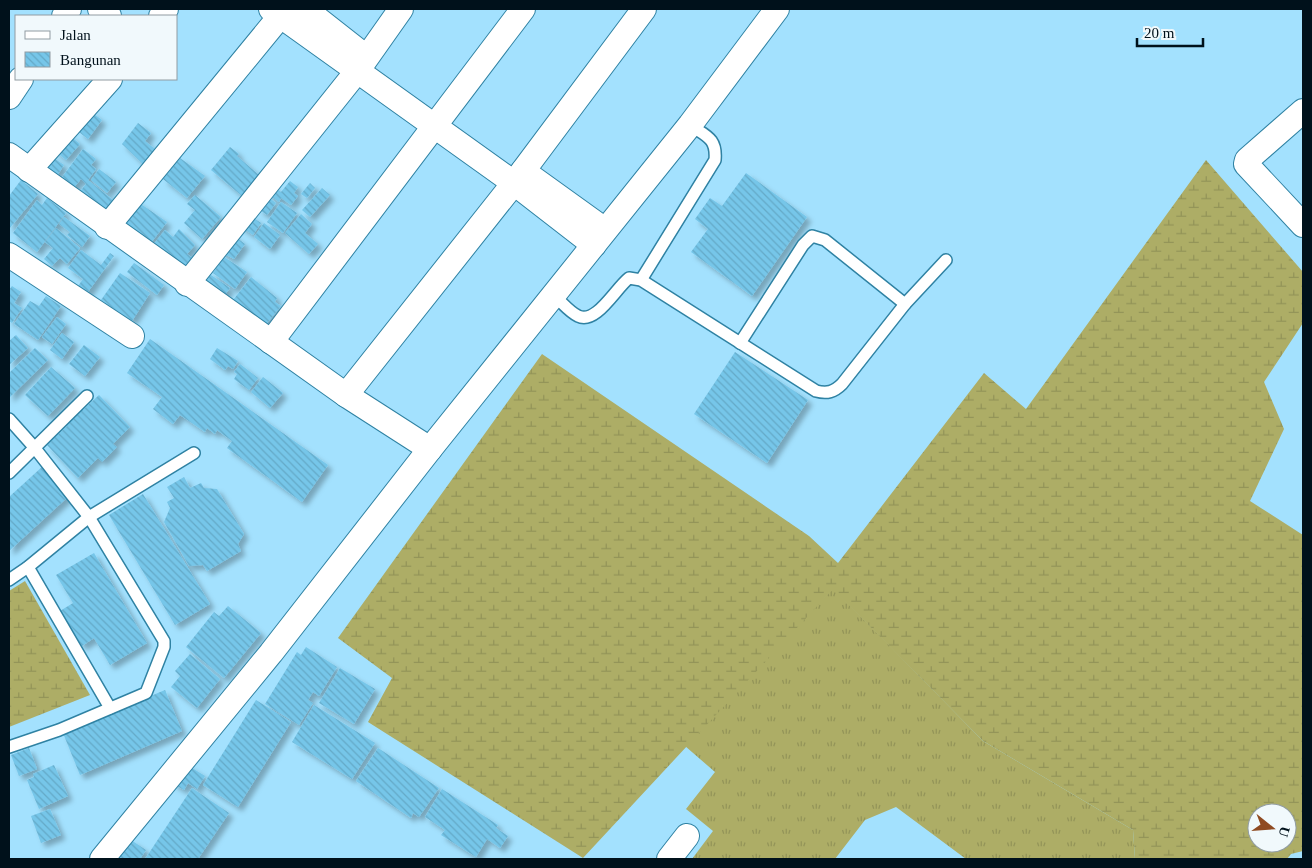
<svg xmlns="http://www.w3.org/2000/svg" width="1312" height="868" font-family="Georgia,serif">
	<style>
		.grass { fill: url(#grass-tufts) }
		.wetland { fill: url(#wetland-marsh); fill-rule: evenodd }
		.building { fill: url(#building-back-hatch); filter: url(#shadow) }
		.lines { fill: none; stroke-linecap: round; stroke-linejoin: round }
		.service-casing { stroke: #2f82a3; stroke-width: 14 }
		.minor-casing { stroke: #2f82a3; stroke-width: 26 }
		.service { stroke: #fff; stroke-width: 11 }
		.minor { stroke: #fff; stroke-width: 24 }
	</style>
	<defs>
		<pattern id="grass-tufts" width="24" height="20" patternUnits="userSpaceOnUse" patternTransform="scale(1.25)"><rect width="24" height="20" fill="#adad66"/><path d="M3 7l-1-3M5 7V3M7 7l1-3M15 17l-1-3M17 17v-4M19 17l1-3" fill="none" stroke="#939458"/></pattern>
		<pattern id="wetland-marsh" width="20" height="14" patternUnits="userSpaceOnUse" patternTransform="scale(1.25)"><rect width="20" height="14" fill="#adad66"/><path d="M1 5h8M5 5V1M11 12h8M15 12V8" fill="none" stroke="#939458"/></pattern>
		<pattern id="building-back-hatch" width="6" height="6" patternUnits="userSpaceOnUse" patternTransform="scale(1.25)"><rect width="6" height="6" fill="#76c6e9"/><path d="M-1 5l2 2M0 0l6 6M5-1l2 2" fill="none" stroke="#64a9c7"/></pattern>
		<filter id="shadow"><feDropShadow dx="4.5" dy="4.5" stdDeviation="2.5" flood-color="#0004"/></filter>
	</defs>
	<rect width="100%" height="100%" fill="#a3e1fe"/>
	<!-- grass -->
	<path class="grass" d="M833,588L983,741L1133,830L1135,859H966L896,807L865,820L835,859H692L713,831L686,809L715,772L685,746Z"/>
	<!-- wetland -->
	<g class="wetland">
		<path d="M1206,160L1303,272V323L1264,382L1284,429L1250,501L1303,535V851L1291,854L1287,859H1135L1133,830L983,741L833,589L583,858L368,722L392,678L338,638L542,354L809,536L838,563L984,373L1026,409ZM1257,813H1287V843H1257Z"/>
		<path d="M25,581L90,695L9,727V591Z"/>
	</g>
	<!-- building -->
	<g class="building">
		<path d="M90,111L102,120L88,139L79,132L88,122Z"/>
		<path d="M138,123L151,133L145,141L155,149L145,166L122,144Z"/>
		<path d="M68,134L80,144L66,160L54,150Z"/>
		<path d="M230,147L239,154L237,156L259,175L242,196L211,170Z"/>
		<path d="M83,149L96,159L91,165L96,169L88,180L113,200L103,213L78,194L86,184L81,179L72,190L60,180Z"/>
		<path d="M48,154L64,165L57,176L41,165Z"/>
		<path d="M180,158L205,176L187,198L163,179Z"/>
		<path d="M99,169L116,182L107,193L91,180Z"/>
		<path d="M746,173L807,217L752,296L691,252L708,229L695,219L710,198L722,206Z"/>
		<path d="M21,180L38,194L9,229V196Z"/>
		<path d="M290,181L298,187L294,193L298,196L291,205L281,198L279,202L263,190L268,183L281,192Z"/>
		<path d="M310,183L315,188L307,198L301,194Z"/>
		<path d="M322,188L330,195L310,217L302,210Z"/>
		<path d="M195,195L221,217L202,239L184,223L195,210L187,204Z"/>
		<path d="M268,197L276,203L267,215L258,209Z"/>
		<path d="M47,198L66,213L37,252L13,233L37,200L42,205Z"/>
		<path d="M135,200L167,222L147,248L115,226Z"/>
		<path d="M281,202L297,213L283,233L267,222Z"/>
		<path d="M246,213L261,223L253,235L238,225Z"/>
		<path d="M301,214L312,224L305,233L318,244L309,254L285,233Z"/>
		<path d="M64,217L90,236L82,247L67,235L70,232L59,224Z"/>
		<path d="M264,223L280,235L270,249L254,237Z"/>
		<path d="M56,228L80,248L67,264L60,258L52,266L44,259L53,248L45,242Z"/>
		<path d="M179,229L195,245L187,254L194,259L184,271L153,245L165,230L173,237Z"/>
		<path d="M229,232L245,244L234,259L216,250Z"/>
		<path d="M81,250L101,265L110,253L114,256L85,296L76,289L83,279L68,268Z"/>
		<path d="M224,257L247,272L235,289L213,273Z"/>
		<path d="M134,263L164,285L157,295L127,272Z"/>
		<path d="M120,273L150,293L132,321L101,300Z"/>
		<path d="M208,273L230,288L223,297L195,278Z"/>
		<path d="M251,277L277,298L275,302L281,306L264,327L230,304Z"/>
		<path d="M12,286L21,292L14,303L22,308L12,323L9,321V290Z"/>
		<path d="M46,296L61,306L38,340L14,324L30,301L39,306Z"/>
		<path d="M57,317L66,324L52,344L42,337Z"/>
		<path d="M62,333L74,342L62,359L50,350Z"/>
		<path d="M16,335L28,348L9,365V341Z"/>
		<path d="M150,339L328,465L302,502L227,448L232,441L217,430L215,434L207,428L205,432L180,415L173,424L153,409L162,397L127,373Z"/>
		<path d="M84,345L100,357L85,376L69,364Z"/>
		<path d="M35,348L48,360L9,398V373Z"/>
		<path d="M217,348L238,361L233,369L228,366L225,370L210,359Z"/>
		<path d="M735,352L808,400L767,463L694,414Z"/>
		<path d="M240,364L258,378L249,390L234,379L237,374L234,372Z"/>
		<path d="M51,367L75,388L48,416L25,395Z"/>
		<path d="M263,377L283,393L270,408L251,392Z"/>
		<path d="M99,395L130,427L113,444L117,447L102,462L98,458L78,478L47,445L67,426L64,423L80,406L83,410Z"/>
		<path d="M43,466L70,495L9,551V497Z"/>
		<path d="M184,477L190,488L201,483L204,488L217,489L244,534L238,544L241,551L207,571L203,565L189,566L164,522L170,508L167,502L174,498L167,487Z"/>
		<path d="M143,494L210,604L175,625L109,515Z"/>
		<path d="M94,553L147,643L110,665L94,638L82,646L60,611L73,603L56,575Z"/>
		<path d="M228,606L261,633L224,678L186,647L214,612L219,616Z"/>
		<path d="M306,647L337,667L319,696L313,692L308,700L313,703L299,725L265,704L297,652L301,655Z"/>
		<path d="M190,654L220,679L197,708L171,687L180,676L175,671Z"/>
		<path d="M340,668L375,689L354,724L319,703Z"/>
		<path d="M165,690L182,731L80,775L63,733Z"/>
		<path d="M256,700L291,722L238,807L203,785Z"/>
		<path d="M314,705L375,743L352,779L292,742Z"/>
		<path d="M29,748L37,769L19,776L11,755Z"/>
		<path d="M378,748L439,788L419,817L413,813L411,818L356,781Z"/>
		<path d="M184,763L205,776L197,789L188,783L184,790L172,783Z"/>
		<path d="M54,765L68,796L39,809L27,780L34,777L33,774Z"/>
		<path d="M192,788L229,813L198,859H145Z"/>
		<path d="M442,789L498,825L496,828L508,836L500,848L487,839L476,857L441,835L445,830L425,817Z"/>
		<path d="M50,809L61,835L41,843L31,816Z"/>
		<path d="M131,840L146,850L140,859H115Z"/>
	</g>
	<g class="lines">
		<defs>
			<g id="service">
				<path d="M641,280L715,160C717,138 706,136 690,125"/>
				<path d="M553,295C561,301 569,312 578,316C596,325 615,289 629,278L641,280L816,391C827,394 834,392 842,384L905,304L946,260"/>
				<path d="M740,343L803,245L812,236L825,240L905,304"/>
				<path d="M9,419L34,447L89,517L164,641V647L146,693L59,730L9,747"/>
				<path d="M9,473L87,396"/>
				<path d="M28,567L110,708"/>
				<path d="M9,580L28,567L89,517L194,453"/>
			</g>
			<g id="minor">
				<path d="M100,9L109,16"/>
				<path d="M271,9L514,183L594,245"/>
				<path d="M305,9L366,57"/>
				<path d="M64,16L69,9"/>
				<path d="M161,16L166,9"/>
				<path d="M9,97L21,79"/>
				<path d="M1303,111L1247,160L1246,164L1303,225"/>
				<path d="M9,155L346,395L430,449"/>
				<path d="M29,170L110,79"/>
				<path d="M523,171L605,230"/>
				<path d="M107,227L286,9"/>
				<path d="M9,255L132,336"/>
				<path d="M187,284L358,70L401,9"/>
				<path d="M271,342L523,9"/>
				<path d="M346,395L514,183L644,9"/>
				<path d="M102,859L271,653L430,449L690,125L777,9"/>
				<path d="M669,859L687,836"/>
			</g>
		</defs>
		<!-- service casing -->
		<use href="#service" class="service-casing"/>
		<!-- minor casing -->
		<use href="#minor" class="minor-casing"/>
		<!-- service -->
		<use href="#service" class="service"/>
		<!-- minor -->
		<use href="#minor" class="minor"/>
	</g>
	<!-- border -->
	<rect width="1312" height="868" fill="none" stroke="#00111b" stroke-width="20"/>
	<!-- legend -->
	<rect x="15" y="15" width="162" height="65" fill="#f1f9fc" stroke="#919ca2"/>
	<rect x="25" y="31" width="25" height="8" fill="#ffffff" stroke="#919ca2"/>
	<text x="60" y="40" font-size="15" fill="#00111b">Jalan</text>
	<rect x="25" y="52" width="25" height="15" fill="url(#building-back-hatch)" stroke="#919ca2"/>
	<text x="60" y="65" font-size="15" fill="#00111b">Bangunan</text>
	<!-- north arrow -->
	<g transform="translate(1272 828) rotate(107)"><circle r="24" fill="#f1f9fc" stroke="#919ca2"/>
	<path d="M0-4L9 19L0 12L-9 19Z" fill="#8f4a21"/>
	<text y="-8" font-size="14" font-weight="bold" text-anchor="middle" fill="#00111b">U</text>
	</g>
	<!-- scale -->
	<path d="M1137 38v8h66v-8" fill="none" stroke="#00111b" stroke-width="2.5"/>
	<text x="1144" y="38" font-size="15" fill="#00111b" stroke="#f1f9fc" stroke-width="4" paint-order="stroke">20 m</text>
</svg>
